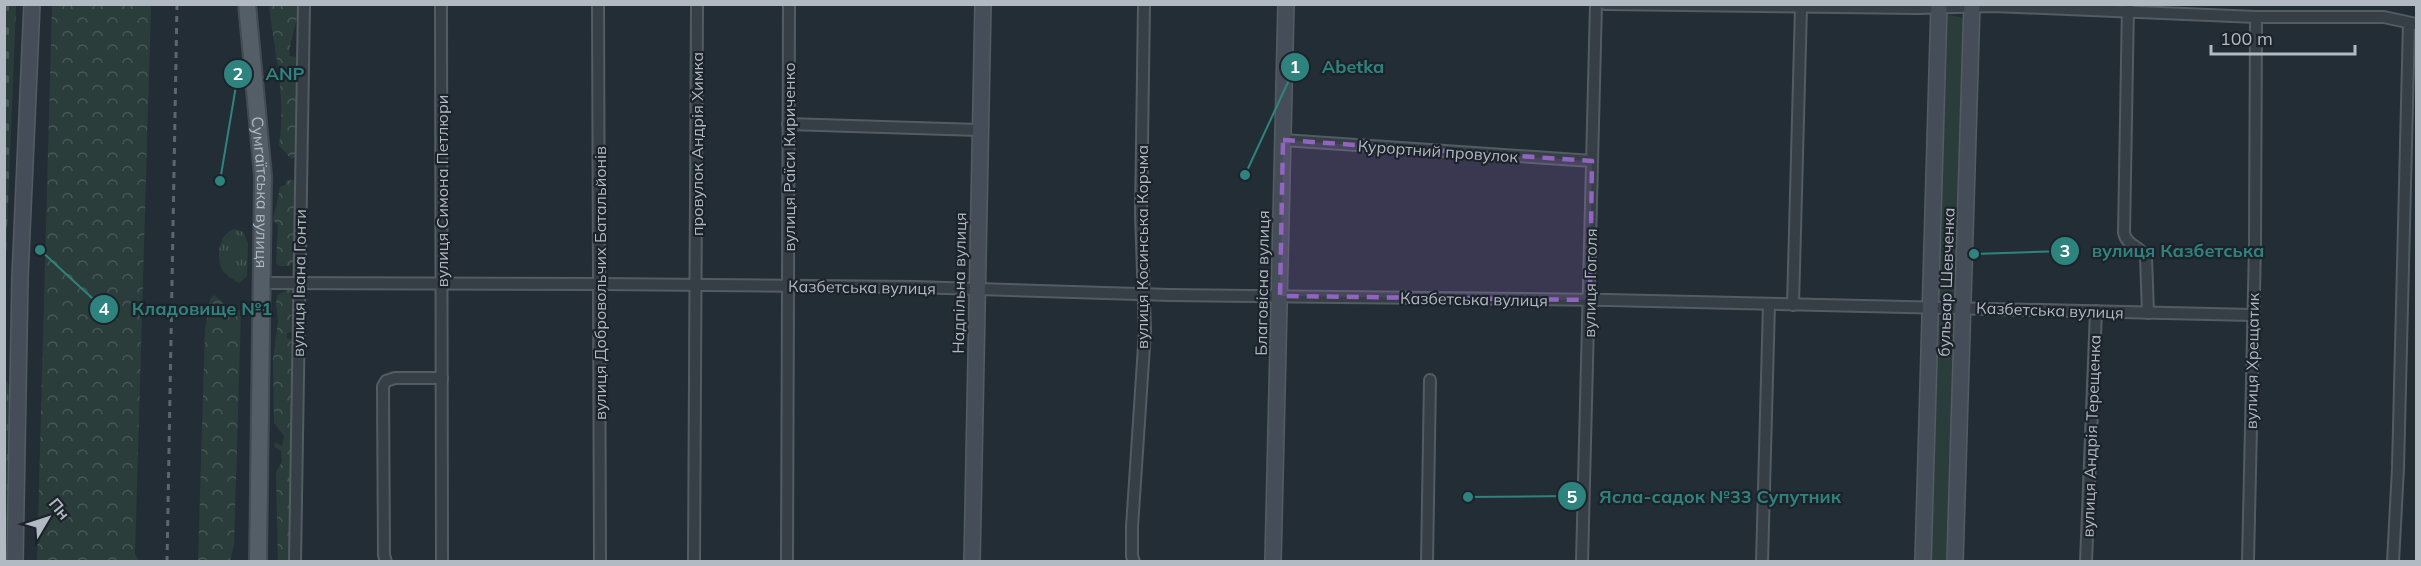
<svg xmlns="http://www.w3.org/2000/svg" width="2421" height="566" font-family="Mulish,sans-serif">
	<style>
		.grass { fill: url(#grass-tufts) }
		.forest { fill: url(#forest-crowns) }
		.cemetery { fill: url(#cemetery-stones) }
		.green { fill: #2b3d3b }
		.lines { fill: none; stroke-linecap: round; stroke-linejoin: round }
		.street-casing { stroke: #545c63; stroke-width: 14 }
		.secondary-casing { stroke: #545c63; stroke-width: 18 }
		.primary-casing { stroke: #424a52; stroke-width: 20 }
		.street { stroke: #363e46; stroke-width: 10 }
		.secondary { stroke: #454e58; stroke-width: 15 }
		.primary { stroke: #545e66; stroke-width: 16 }
		.rail { stroke: #5d666f; stroke-width: 3; stroke-dasharray: 6 6; stroke-linecap: butt }
		.marked { fill: #9164c0; fill-opacity: 0.2; stroke: #9164c0; stroke-width: 4.5; stroke-dasharray: 12 8; stroke-linejoin: round }
		.labels { text-anchor: middle; dominant-baseline: central; stroke-width: 4.5; stroke-linejoin: round; paint-order: stroke }
		.street-label { font-size: 16px; fill: #b1b9c2; stroke: #1c232a }
		.leader { fill: none; stroke: #2f837f; stroke-width: 2 }
		.callout-dot { fill: #2f837f; stroke: #1c232a; stroke-width: 2 }
		.mark-label { font-size: 18px; text-anchor: middle; font-weight: bold; fill: #fff }
		.callout-label { font-size: 18px; text-anchor: middle; font-weight: bold; fill: #2f837f; stroke: #1c232a; stroke-width: 4.5; stroke-linejoin: round; paint-order: stroke }
	</style>
	<defs>
		<pattern id="grass-tufts" width="24" height="20" patternUnits="userSpaceOnUse" patternTransform="scale(1.5)"><rect width="24" height="20" fill="#2b3d3b"/><path d="M3 7l-1-3M5 7V3M7 7l1-3M15 17l-1-3M17 17v-4M19 17l1-3" fill="none" stroke="#475756"/></pattern>
		<pattern id="forest-crowns" width="20" height="18" patternUnits="userSpaceOnUse" patternTransform="scale(1.5)"><rect width="20" height="18" fill="#2b3d3b"/><path d="M2 6a3 3 0 1 1 6 0M12 15a3 3 0 1 1 6 0" fill="none" stroke="#475756"/></pattern>
		<pattern id="cemetery-stones" width="16" height="16" patternUnits="userSpaceOnUse" patternTransform="scale(1.5)"><rect width="16" height="16" fill="#2b3d3b"/><path d="M2 7V4a2 2 0 0 1 4 0v3zM10 15v-3a2 2 0 0 1 4 0v3z" fill="#475756"/></pattern>
	</defs>
	<rect width="100%" height="100%" fill="#232d35"/>
	<!-- grass -->
	<g class="grass">
		<path d="M235,229L243,232L248,243L247,276L239,283C234,280 227,276 223,271C215,259 219,232 235,229Z"/>
		<path d="M6,380L11,389L8,525L5,534V559L4,382Z"/>
	</g>
	<!-- forest -->
	<g class="forest">
		<path d="M52,5H151L135,554L139,561H37Z"/>
		<path d="M269,5H300L289,51L290,56L297,57L298,69L299,156L291,159L279,145C287,99 274,51 269,5Z"/>
		<path d="M287,180L296,181V261L289,266H280L276,263L278,225L273,220L280,187L285,185Z"/>
		<path d="M291,288L296,289L295,331L287,333V338L296,342L292,561H278L276,472L282,462L281,451L274,446L275,442L282,446L284,436L274,423L273,360L278,321L276,304L277,295Z"/>
		<path d="M214,295L227,306L241,311L234,545L230,561H198L205,331L210,299Z"/>
	</g>
	<!-- cemetery -->
	<path class="cemetery" d="M4,5H16L6,256H5Z"/>
	<!-- green -->
	<g class="green">
		<path d="M1948,15L1965,18L1956,296L1954,297L1937,296L1945,16Z"/>
		<path d="M1950,316L1956,318L1950,561L1927,562L1937,317Z"/>
	</g>
	<g class="lines">
		<defs>
			<g id="street">
				<path d="M441,4L442,562"/>
				<path d="M598,4L600,562"/>
				<path d="M1605,4L1917,8L1994,6L2256,17H2384L2416,24"/>
				<path d="M2128,5L2124,233C2127,246 2140,246 2146,257L2148,313"/>
				<path d="M788,124L979,130"/>
				<path d="M1283,140L1592,161"/>
				<path d="M263,283L599,284L914,287L1170,295L1608,300L2252,315"/>
				<path d="M1793,305L1801,7"/>
				<path d="M295,562L304,4"/>
				<path d="M386,562L384,555L383,386L386,381L395,378H442"/>
				<path d="M694,562L697,4"/>
				<path d="M787,562L789,4"/>
				<path d="M1134,562L1132,556V527L1145,331L1141,213L1144,4"/>
				<path d="M1427,562L1430,380"/>
				<path d="M1582,562L1596,4"/>
				<path d="M1762,562L1769,304"/>
				<path d="M2086,562L2096,311"/>
				<path d="M2248,562L2255,245L2256,17"/>
				<path d="M2393,562L2398,468L2409,23"/>
			</g>
			<g id="secondary">
				<path d="M15,562L20,277L32,4"/>
				<path d="M972,562L983,4"/>
				<path d="M1273,562L1286,4"/>
				<path d="M1923,562L1939,4"/>
				<path d="M1955,562L1972,4"/>
			</g>
			<g id="primary">
				<path id="s1" d="M247,4L263,176L258,562"/>
			</g>
		</defs>
		<!-- street casing -->
		<use href="#street" class="street-casing"/>
		<!-- secondary casing -->
		<use href="#secondary" class="secondary-casing"/>
		<!-- primary casing -->
		<use href="#primary" class="primary-casing"/>
		<!-- street -->
		<use href="#street" class="street"/>
		<!-- secondary -->
		<use href="#secondary" class="secondary"/>
		<!-- primary -->
		<use href="#primary" class="primary"/>
		<!-- rail -->
		<path class="rail" d="M167,562L177,4"/>
	</g>
	<!-- marked area -->
	<path class="marked" d="M1283,140L1592,161L1590,300L1280,296Z"/>
	<g class="labels">
		<!-- street labels -->
		<g class="street-label">
			<text transform="translate(697 144) rotate(-90)">провулок Андрія Химка</text>
			<text transform="translate(1438 151) rotate(4)">Курортний провулок</text>
			<text transform="translate(789 157) rotate(-90)">вулиця Раїси Кириченко</text>
			<text transform="translate(442 191) rotate(-90)">вулиця Симона Петлюри</text>
			<text stroke="none"><textPath href="#s1" startOffset="189">Сумгаїтська вулиця</textPath></text>
			<text transform="translate(1142 247) rotate(-90)">вулиця Косинська Корчма</text>
			<text transform="translate(1946 282) rotate(-88)">бульвар Шевченка</text>
			<text transform="translate(299 283) rotate(-89)">вулиця Івана Гонти</text>
			<text transform="translate(600 283) rotate(-90)">вулиця Добровольчих Батальйонів</text>
			<text transform="translate(959 283) rotate(-89)">Надпільна вулиця</text>
			<text transform="translate(1262 283) rotate(-89)">Благовісна вулиця</text>
			<text transform="translate(1590 283) rotate(-89)">вулиця Гоголя</text>
			<text transform="translate(862 287) rotate(1)">Казбетська вулиця</text>
			<text transform="translate(1474 299) rotate(1)">Казбетська вулиця</text>
			<text transform="translate(2050 310) rotate(2)">Казбетська вулиця</text>
			<text transform="translate(2252 361) rotate(-89)">вулиця Хрещатик</text>
			<text transform="translate(2091 436) rotate(-88)">вулиця Андрія Терещенка</text>
		</g>
	</g>
	<!-- callouts -->
	<path class="leader" d="M1245 175L1295 67M220 181L238 74M1974 254L2065 251M40 250L104 309M1468 497L1572 496"/>
	<g class="callout-dot">
		<circle cx="1245" cy="175" r="6"/>
		<circle cx="220" cy="181" r="6"/>
		<circle cx="1974" cy="254" r="6"/>
		<circle cx="40" cy="250" r="6"/>
		<circle cx="1468" cy="497" r="6"/>
		<circle cx="1295" cy="67" r="15"/>
		<circle cx="238" cy="74" r="15"/>
		<circle cx="2065" cy="251" r="15"/>
		<circle cx="104" cy="309" r="15"/>
		<circle cx="1572" cy="496" r="15"/>
	</g>
	<g class="mark-label">
		<text x="1295" y="73">1</text>
		<text x="238" y="80">2</text>
		<text x="2065" y="257">3</text>
		<text x="104" y="315">4</text>
		<text x="1572" y="503">5</text>
	</g>
	<g class="callout-label">
		<text x="1353" y="73">Abetka</text>
		<text x="285" y="80">ANP</text>
		<text x="2178" y="257">вулиця Казбетська</text>
		<text x="202" y="315">Кладовище №1</text>
		<text x="1720" y="503">Ясла-садок №33 Супутник</text>
	</g>
	<!-- border -->
	<rect width="2421" height="566" fill="none" stroke="#b1b9c2" stroke-width="12"/>
	<!-- north arrow -->
	<g transform="translate(48 518) rotate(51)" stroke="#1c232a" stroke-width="4.5" paint-order="stroke">
	<path d="M0-4.5L10 22L0 15L-10 22Z" fill="#b1b9c2"/>
	<text y="-9" font-size="16" font-weight="bold" text-anchor="middle" fill="#b1b9c2">Пн</text>
	</g>
	<!-- scale -->
	<path d="M2211 45v9h144v-9" fill="none" stroke="#b1b9c2" stroke-width="3"/>
	<text x="2220" y="45" font-size="18" fill="#b1b9c2" stroke="#1c232a" stroke-width="4.5" paint-order="stroke">100 m</text>
</svg>
